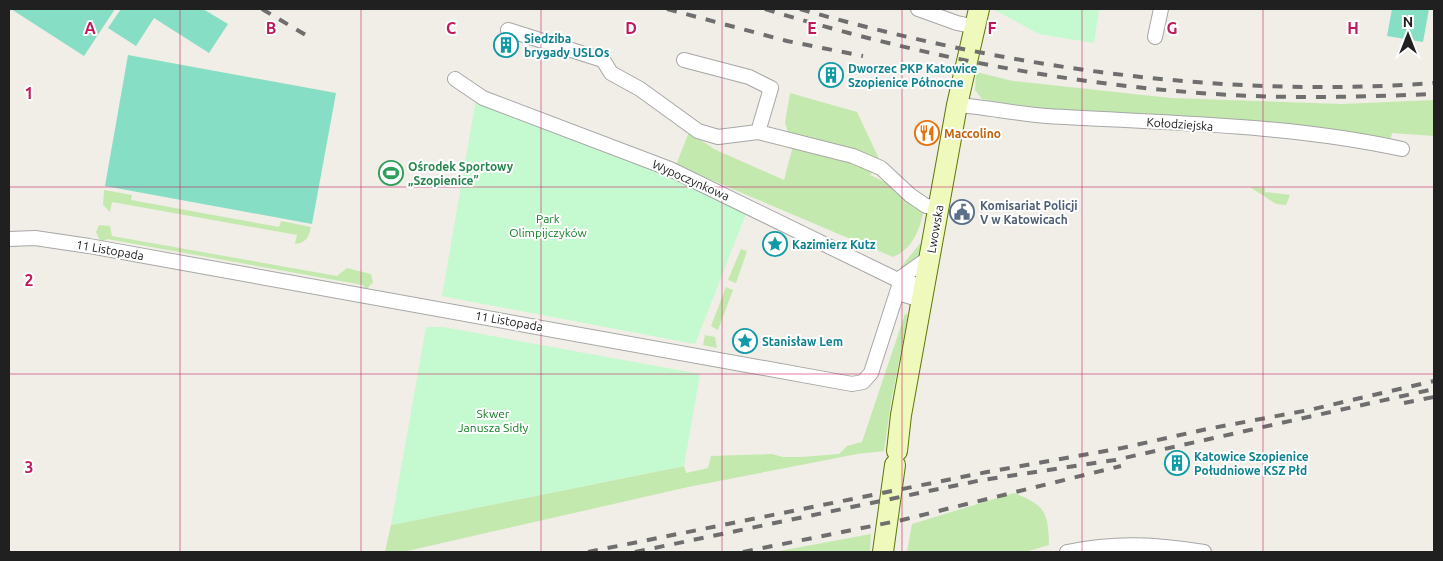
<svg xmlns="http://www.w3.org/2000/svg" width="1443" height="561" font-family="Ubuntu,sans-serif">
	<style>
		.grass { fill: #c4e9ae }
		.park { fill: #c5f9cf }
		.pitch { fill: #86dec5 }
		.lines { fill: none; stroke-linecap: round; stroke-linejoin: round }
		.street-casing { stroke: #a7a7a7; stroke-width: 16 }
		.secondary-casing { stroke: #5e7707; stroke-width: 22 }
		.street { stroke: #fff; stroke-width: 14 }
		.secondary { stroke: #eff9bc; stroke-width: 20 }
		.rail { stroke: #6e6e6e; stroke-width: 4; stroke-dasharray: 10 10; stroke-linecap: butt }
		.grid { fill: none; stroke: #c2185b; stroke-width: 1; stroke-opacity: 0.55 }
		.labels { text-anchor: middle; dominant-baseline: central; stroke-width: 4; stroke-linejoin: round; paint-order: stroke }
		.culture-label { font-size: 12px; font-weight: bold; fill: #0d838f; stroke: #fff; text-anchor: start }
		.street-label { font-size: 12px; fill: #202020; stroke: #fff }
		.food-label { font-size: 12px; font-weight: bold; fill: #c56008; stroke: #fff; text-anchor: start }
		.leisure-label { font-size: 12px; font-weight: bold; fill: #27864d; stroke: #fff; text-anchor: start }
		.service-label { font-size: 12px; font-weight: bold; fill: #4e5e75; stroke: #fff; text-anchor: start }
		.park-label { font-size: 12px; fill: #0e7e23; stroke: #fff }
		.grid-label { font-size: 16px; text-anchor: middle; font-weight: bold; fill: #c2185b; stroke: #fff; stroke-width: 4; stroke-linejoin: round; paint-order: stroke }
	</style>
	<rect width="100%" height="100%" fill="#f0eee6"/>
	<!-- grass -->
	<g class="grass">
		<path d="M976,72L1013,81L1171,98L1342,104L1434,100V136L1392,133L1391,138L1373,137L1043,109L982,99L975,90Z"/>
		<path d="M790,93L857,112L881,163L870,175L926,201C921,223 917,247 893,257L676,165L689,132L714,149L784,180L793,146L785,123Z"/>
		<path d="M1250,187L1265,188V192L1290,195L1286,205L1276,204Z"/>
		<path d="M104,190L132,195L131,200L279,227L281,221L311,227C309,237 306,243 295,244L297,235L112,202L110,212L103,205Z"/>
		<path d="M99,225L110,226L112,236L337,276L347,268L371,274L373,282L366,290L363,285L107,239L101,243L96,232Z"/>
		<path d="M923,240C921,257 916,264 900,268Z"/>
		<path d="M741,249L747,251L736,283L728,280Z"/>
		<path d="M726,287L733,290L718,330L711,326Z"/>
		<path d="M905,314L908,315L891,402L884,451L857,454L688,487L403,552H385L391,525L684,466L686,473L708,468L711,456L772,454L783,457H801L839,454L847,446L862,442Z"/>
		<path d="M705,335L715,337L717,348L703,345Z"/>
		<path d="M1014,493C1046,506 1048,512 1049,545L1025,552H907L912,524Z"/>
		<path d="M871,534L870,552H774Z"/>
	</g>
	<!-- park -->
	<g class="park">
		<path d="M993,9H1099L1094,43L1039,34Z"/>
		<path d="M476,99L653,170L746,214L695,344L442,296Z"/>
		<path d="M426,327H443L700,374L684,466L391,525Z"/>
	</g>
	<!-- pitch -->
	<g class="pitch">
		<path d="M11,9H115L84,56Z"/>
		<path d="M121,9H203L228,24L209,53L154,18L136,46L108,28Z"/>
		<path d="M1392,9H1429L1423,42L1387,36Z"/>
		<path d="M128,55L336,93L312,224L105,186Z"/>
	</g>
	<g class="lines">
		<defs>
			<g id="street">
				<path d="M918,9L957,23L976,27"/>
				<path d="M508,30L603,60L611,73L640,89L698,131L718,137L758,132L853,156L881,168L910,195L926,206L939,207"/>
				<path d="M1155,37L1161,9"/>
				<path d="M684,60L749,77L771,88L758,132"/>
				<path d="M455,79L483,98L670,169L902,282L925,286"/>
				<path d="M957,105C987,107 1017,114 1047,116C1163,123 1289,124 1402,149"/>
				<path d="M9,239L35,238L89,246L852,384L863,382L871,373L902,277L930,257"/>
				<path d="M897,293L922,300"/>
				<path d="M1067,552C1115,542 1156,544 1204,552"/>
			</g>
			<g id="secondary">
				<path d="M897,451L901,415L957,105L979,9"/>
				<path d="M883,552L895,465"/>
			</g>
		</defs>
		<!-- street casing -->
		<use href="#street" class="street-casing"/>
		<!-- secondary casing -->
		<use href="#secondary" class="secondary-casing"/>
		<!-- street -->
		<use href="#street" class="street"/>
		<!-- secondary -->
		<use href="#secondary" class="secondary"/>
		<!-- rail -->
		<g class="rail">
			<path d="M262,9L309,37"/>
			<path d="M667,9L787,41L863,56"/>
			<path d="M765,9C911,54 1062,84 1215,94C1288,99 1361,97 1434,94"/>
			<path d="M800,9C1002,67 1223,99 1434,83"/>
			<path d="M1404,403L1434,397"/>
			<path d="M588,552L987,472L1122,448L1207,429L1309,410L1434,381"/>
			<path d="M635,552L982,480L1115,460L1434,389"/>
			<path d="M743,552L902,520L1121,466"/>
		</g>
	</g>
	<!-- grid -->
	<path class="grid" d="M180,9V552M361,9V552M541,9V552M722,9V552M902,9V552M1082,9V552M1263,9V552M9,187H1434M9,374H1434"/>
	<!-- icons -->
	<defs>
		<symbol id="building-ring" viewBox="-11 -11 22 22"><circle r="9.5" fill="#fff" stroke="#0f9aa8" stroke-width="1.5"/><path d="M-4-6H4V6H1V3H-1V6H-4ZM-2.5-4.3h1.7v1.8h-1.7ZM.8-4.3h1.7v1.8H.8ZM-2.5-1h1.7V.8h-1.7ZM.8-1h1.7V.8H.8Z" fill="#0f9aa8"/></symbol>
		<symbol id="restaurant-ring" viewBox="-11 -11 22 22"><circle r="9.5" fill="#fff" stroke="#e8710a" stroke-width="1.5"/><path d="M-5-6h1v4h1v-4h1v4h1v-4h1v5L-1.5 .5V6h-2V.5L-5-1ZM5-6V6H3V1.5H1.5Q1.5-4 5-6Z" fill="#e8710a"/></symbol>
		<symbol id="stadium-ring" viewBox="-11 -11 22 22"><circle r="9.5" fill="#fff" stroke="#2e9e5b" stroke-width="1.5"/><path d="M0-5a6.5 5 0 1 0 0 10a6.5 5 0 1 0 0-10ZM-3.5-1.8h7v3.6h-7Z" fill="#2e9e5b"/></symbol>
		<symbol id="civic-ring" viewBox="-11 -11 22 22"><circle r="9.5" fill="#fff" stroke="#5c6f8a" stroke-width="1.5"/><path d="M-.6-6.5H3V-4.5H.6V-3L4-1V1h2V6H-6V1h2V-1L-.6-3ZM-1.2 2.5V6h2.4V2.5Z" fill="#5c6f8a"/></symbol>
		<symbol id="sight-ring" viewBox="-11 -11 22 22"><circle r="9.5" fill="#fff" stroke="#0f9aa8" stroke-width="1.5"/><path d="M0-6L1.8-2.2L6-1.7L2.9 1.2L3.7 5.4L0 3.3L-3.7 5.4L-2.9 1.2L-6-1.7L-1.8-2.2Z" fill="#0f9aa8"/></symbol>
	</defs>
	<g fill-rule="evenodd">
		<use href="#building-ring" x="492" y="31" width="28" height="28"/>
		<use href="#building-ring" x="817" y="61" width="28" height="28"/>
		<use href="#restaurant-ring" x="913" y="119" width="28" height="28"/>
		<use href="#stadium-ring" x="377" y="159" width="28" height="28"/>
		<use href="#civic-ring" x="948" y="198" width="28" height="28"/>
		<use href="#sight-ring" x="761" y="230" width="28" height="28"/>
		<use href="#sight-ring" x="731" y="327" width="28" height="28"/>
		<use href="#building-ring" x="1163" y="449" width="28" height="28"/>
	</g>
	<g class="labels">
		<!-- culture labels -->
		<g class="culture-label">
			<text x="524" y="38">Siedziba<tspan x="524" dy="14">brygady USLOs</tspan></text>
			<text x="848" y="68">Dworzec PKP Katowice<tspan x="848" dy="14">Szopienice Północne</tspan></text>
			<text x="792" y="244">Kazimierz Kutz</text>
			<text x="762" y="341">Stanisław Lem</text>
			<text x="1194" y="456">Katowice Szopienice<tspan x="1194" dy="14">Południowe KSZ Płd</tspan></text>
		</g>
		<!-- street labels -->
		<g class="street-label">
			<text transform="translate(1180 124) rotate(4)">Kołodziejska</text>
			<text transform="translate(691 180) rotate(24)">Wypoczynkowa</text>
			<text transform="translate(935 229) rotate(-80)">Lwowska</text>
			<text transform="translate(110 250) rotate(10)">11 Listopada</text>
			<text transform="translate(509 321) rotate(10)">11 Listopada</text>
		</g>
		<!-- food labels -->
		<g class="food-label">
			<text x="944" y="133">Maccolino</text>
		</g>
		<!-- leisure labels -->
		<g class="leisure-label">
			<text x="408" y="166">Ośrodek Sportowy<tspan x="408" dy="14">„Szopienice”</tspan></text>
		</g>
		<!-- service labels -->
		<g class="service-label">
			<text x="980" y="205">Komisariat Policji<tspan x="980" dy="14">V w Katowicach</tspan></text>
		</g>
		<!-- park labels -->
		<g class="park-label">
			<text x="548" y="218">Park<tspan x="548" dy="14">Olimpijczyków</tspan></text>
			<text x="493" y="413">Skwer<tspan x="493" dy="14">Janusza Sidły</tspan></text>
		</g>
	</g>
	<g class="grid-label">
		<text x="90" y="34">A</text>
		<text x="271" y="34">B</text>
		<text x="451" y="34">C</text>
		<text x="631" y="34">D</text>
		<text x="812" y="34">E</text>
		<text x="992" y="34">F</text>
		<text x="1172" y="34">G</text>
		<text x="1353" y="34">H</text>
		<text x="29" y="99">1</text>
		<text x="29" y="286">2</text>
		<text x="29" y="473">3</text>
	</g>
	<!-- border -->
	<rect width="1443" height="561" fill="none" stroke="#202020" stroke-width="20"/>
	<!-- north arrow -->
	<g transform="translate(1408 35)" stroke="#ffffff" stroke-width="4" paint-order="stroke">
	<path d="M0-4L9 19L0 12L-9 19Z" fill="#202020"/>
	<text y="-8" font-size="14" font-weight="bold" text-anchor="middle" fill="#202020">N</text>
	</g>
</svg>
